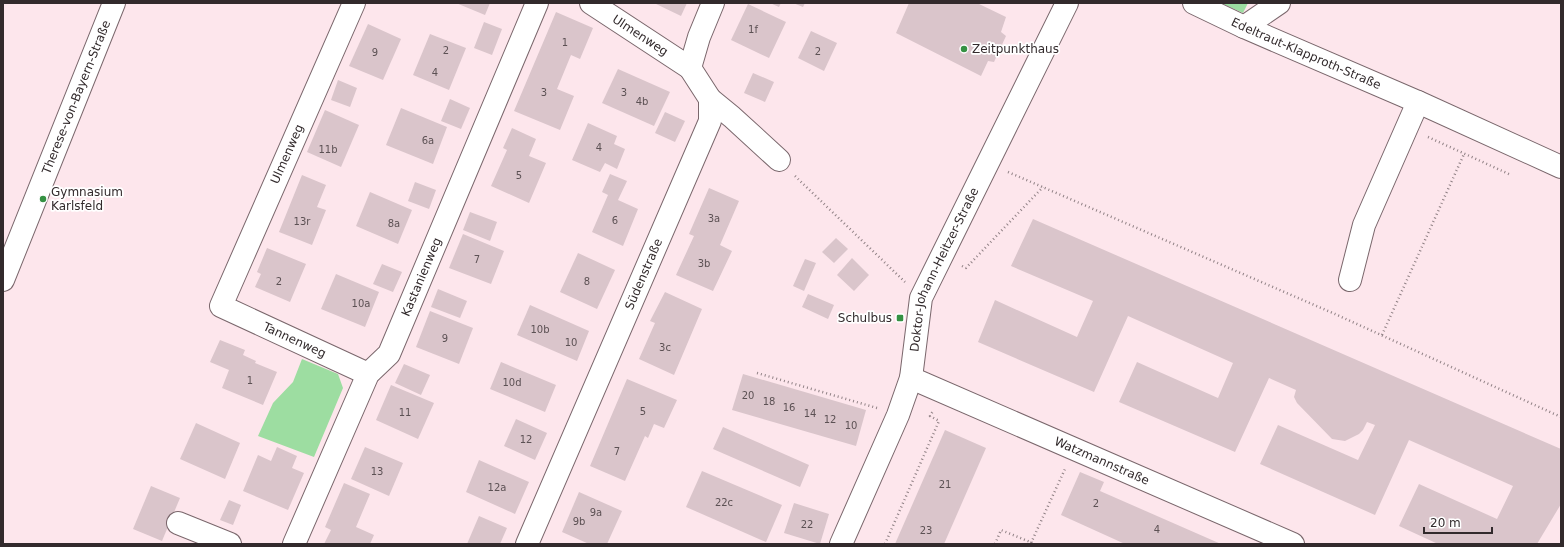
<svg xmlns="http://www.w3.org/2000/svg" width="1564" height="547" font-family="'DejaVu Sans',sans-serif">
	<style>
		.green { fill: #9ddda1 }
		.building { fill: #dac5cb }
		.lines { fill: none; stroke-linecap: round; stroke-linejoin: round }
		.minor-casing { stroke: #7a676c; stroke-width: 24 }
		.path { stroke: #918286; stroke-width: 2.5; stroke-dasharray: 1 3; stroke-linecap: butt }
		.minor { stroke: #fff; stroke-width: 22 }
		.poi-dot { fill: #359143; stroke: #fff; stroke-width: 1.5 }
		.labels { text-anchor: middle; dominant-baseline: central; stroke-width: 3.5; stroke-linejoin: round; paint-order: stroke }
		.number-label { font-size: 10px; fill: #5c5154 }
		.street-label { font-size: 12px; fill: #322a2c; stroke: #fff }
		.poi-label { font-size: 12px; fill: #322a2c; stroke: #fff; text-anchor: start }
	</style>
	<rect width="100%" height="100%" fill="#fde6ec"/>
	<!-- green -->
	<g class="green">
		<path d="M1221,3H1248L1243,13Z"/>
		<path d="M302,359L338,374L343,388L314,457L258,436L273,403L293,382Z"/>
	</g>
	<!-- building -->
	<g class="building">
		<path d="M456,3H490L485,15Z"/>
		<path d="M654,3H687L681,16Z"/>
		<path d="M770,3H781L779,7Z"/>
		<path d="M793,3H805L803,7Z"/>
		<path d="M909,3H977L1006,17L1001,32L1006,36L994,62L988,61L981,76L896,33Z"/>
		<path d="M748,4L786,22L769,58L731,40Z"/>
		<path d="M556,12L593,28L580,59L571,55L557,89L574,96L560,130L514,111Z"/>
		<path d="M484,22L502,29L492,55L474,48Z"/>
		<path d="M368,24L401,39L383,80L349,66Z"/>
		<path d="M811,31L837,43L824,71L798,58Z"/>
		<path d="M430,34L466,48L449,90L413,75Z"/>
		<path d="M618,69L670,92L654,126L602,103Z"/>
		<path d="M753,73L774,82L765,102L744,93Z"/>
		<path d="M338,80L357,88L350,107L331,100Z"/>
		<path d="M450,99L470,108L461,129L441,121Z"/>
		<path d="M401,108L447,127L433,164L386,145Z"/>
		<path d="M325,110L359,125L341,167L307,152Z"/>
		<path d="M665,112L685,121L675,142L655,133Z"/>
		<path d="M588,123L617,136L614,144L625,149L617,169L605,163L600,172L572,160Z"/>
		<path d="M512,128L536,139L529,156L546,163L529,203L491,186L507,150L503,148Z"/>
		<path d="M610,174L627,181L618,200L638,209L623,246L592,232L608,195L602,192Z"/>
		<path d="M302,175L326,185L317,207L326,210L312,245L279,232Z"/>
		<path d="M415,182L436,190L429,209L408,201Z"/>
		<path d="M709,188L739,201L720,245L732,251L713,291L676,275L694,236L689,234Z"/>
		<path d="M370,192L412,210L398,244L356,226Z"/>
		<path d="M470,212L497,222L490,241L463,230Z"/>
		<path d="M1033,219L1561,449V504L1537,544H1438L1399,526L1419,484L1497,519L1513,486L1409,440L1375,515L1260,464L1278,425L1358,460L1375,425L1367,422L1363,430L1359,434L1345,441L1332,439L1297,403L1294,397L1296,390L1269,378L1235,452L1119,402L1137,362L1218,398L1233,363L1128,316L1094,392L978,342L995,300L1077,337L1093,301L1011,266Z"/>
		<path d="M463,234L504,251L491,284L449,268Z"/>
		<path d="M836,238L848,249L834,263L822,252Z"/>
		<path d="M267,248L306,264L290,302L255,287L261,274L257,272Z"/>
		<path d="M578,253L615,270L597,309L560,292Z"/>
		<path d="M852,258L869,275L854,291L837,275Z"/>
		<path d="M805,259L816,263L804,291L793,286Z"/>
		<path d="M382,264L402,272L393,292L373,284Z"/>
		<path d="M336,274L379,292L365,327L321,309Z"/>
		<path d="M438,289L467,301L460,318L431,307Z"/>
		<path d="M665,292L702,309L674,375L639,359L655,323L650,321Z"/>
		<path d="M808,294L834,305L828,319L802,307Z"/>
		<path d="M530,305L589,331L577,361L517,335Z"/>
		<path d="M430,311L473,328L459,364L416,347Z"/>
		<path d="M220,340L245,350L243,355L256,361L255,363L277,372L263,405L222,388L229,370L210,362Z"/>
		<path d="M501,362L556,385L545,412L490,389Z"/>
		<path d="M404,364L430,375L421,395L395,383Z"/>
		<path d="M743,374L866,410L856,446L732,410Z"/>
		<path d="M627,379L677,400L664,428L654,424L648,438L645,436L625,481L590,466Z"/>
		<path d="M391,385L434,403L418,439L376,420Z"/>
		<path d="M516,419L547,433L535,460L504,446Z"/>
		<path d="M196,423L240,443L225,479L180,459Z"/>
		<path d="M723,427L809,465L800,487L713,449Z"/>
		<path d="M945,430L986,448L944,544H895Z"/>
		<path d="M277,447L297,456L292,468L304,473L288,510L243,491L258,455L271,461Z"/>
		<path d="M365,447L403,463L389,496L351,479Z"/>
		<path d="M479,460L529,482L515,514L466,492Z"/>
		<path d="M702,471L782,505L766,542L686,507Z"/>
		<path d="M1080,472L1104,482L1100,491L1221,544H1125L1061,515Z"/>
		<path d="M344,483L370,494L356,527L374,535L370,544H324L331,530L325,527Z"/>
		<path d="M151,486L180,498L162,541L133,529Z"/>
		<path d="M579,492L622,511L607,544H589L562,532Z"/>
		<path d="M229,500L241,505L233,525L220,520Z"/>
		<path d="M794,503L829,514L820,544L784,533Z"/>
		<path d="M479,516L507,528L500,544H467Z"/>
	</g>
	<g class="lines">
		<defs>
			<g id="minor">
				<path id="s1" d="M354,3L221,306L368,374"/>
				<path id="s2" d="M591,3L690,68"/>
				<path id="s3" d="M1194,3L1244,27L1418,102L1364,225L1350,280"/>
				<path d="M1244,27L1279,3"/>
				<path d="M710,99L732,117L779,160"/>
				<path d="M1418,102L1561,167"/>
				<path id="s4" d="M3,280L114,3"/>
				<path id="s5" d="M911,378L1293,544"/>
				<path d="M178,523L230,544"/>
				<path id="s6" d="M294,544L368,374L389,354L537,3"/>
				<path id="s7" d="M527,544L710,121V99L690,68L699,37L713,3"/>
				<path id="s8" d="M841,544L898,415L911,378L921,298L1067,3"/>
			</g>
		</defs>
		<!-- minor casing -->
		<use href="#minor" class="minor-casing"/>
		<!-- path -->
		<g class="path">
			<path d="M1428,137L1511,175"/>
			<path d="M1008,172L1335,314L1561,417"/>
			<path d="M795,176L905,282"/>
			<path d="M962,266L966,268L1043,187"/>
			<path d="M1382,335L1464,154"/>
			<path d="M757,373L877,408"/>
			<path d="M1031,543L1065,469"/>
			<path d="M885,544L939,421L930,416L933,411"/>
			<path d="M995,544L1001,530L1035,544"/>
		</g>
		<!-- minor -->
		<use href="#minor" class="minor"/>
	</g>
	<!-- markers -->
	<g class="poi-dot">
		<circle cx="964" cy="49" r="4"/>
		<circle cx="43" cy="199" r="4"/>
		<rect x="896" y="314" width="8" height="8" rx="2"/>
	</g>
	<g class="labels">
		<!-- number labels -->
		<g class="number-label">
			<text x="753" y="29">1f</text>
			<text x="565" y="42">1</text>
			<text x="446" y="50">2</text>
			<text x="818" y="51">2</text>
			<text x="375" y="52">9</text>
			<text x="435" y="72">4</text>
			<text x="544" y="92">3</text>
			<text x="624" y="92">3</text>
			<text x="642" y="101">4b</text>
			<text x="428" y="140">6a</text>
			<text x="599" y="147">4</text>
			<text x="328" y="149">11b</text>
			<text x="519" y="175">5</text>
			<text x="714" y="218">3a</text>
			<text x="615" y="220">6</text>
			<text x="302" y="221">13r</text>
			<text x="394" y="223">8a</text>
			<text x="477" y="259">7</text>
			<text x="704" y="263">3b</text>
			<text x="279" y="281">2</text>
			<text x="587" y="281">8</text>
			<text x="361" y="303">10a</text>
			<text x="540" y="329">10b</text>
			<text x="445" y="338">9</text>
			<text x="571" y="342">10</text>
			<text x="665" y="347">3c</text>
			<text x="250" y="380">1</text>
			<text x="512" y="382">10d</text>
			<text x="748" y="395">20</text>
			<text x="769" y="401">18</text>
			<text x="789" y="407">16</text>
			<text x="643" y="411">5</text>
			<text x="405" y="412">11</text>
			<text x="810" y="413">14</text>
			<text x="830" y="419">12</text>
			<text x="851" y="425">10</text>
			<text x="526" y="439">12</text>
			<text x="617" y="451">7</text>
			<text x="377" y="471">13</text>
			<text x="945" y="484">21</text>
			<text x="497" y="487">12a</text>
			<text x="724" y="502">22c</text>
			<text x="1096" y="503">2</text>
			<text x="596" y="512">9a</text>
			<text x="579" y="521">9b</text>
			<text x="807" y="524">22</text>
			<text x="1157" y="529">4</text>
			<text x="926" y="530">23</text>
		</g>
		<!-- street labels -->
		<g class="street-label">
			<text stroke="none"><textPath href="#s2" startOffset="59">Ulmenweg</textPath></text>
			<text stroke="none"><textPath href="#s3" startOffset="123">Edeltraut-Klapproth-Straße</textPath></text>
			<text stroke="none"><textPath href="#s4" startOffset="197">Therese-von-Bayern-Straße</textPath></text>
			<text transform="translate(287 154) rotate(-66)">Ulmenweg</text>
			<text stroke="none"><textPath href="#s8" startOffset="295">Doktor-Johann-Heitzer-Straße</textPath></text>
			<text stroke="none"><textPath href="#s7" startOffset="294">Südenstraße</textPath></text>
			<text stroke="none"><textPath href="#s6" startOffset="298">Kastanienweg</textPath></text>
			<text stroke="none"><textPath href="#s1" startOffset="412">Tannenweg</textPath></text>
			<text stroke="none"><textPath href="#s5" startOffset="208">Watzmannstraße</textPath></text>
		</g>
		<!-- poi labels -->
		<g class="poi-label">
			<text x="972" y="49">Zeitpunkthaus</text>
			<text x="51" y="192">Gymnasium<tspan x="51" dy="14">Karlsfeld</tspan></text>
			<text x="892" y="318" text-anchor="end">Schulbus</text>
		</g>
	</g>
	<!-- border -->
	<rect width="1564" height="547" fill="none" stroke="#322a2c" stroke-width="8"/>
	<!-- scale -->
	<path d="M1424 527v6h68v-6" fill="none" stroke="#322a2c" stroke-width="2"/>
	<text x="1430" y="527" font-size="12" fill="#322a2c" stroke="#ffffff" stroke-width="3" paint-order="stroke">20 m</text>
</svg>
